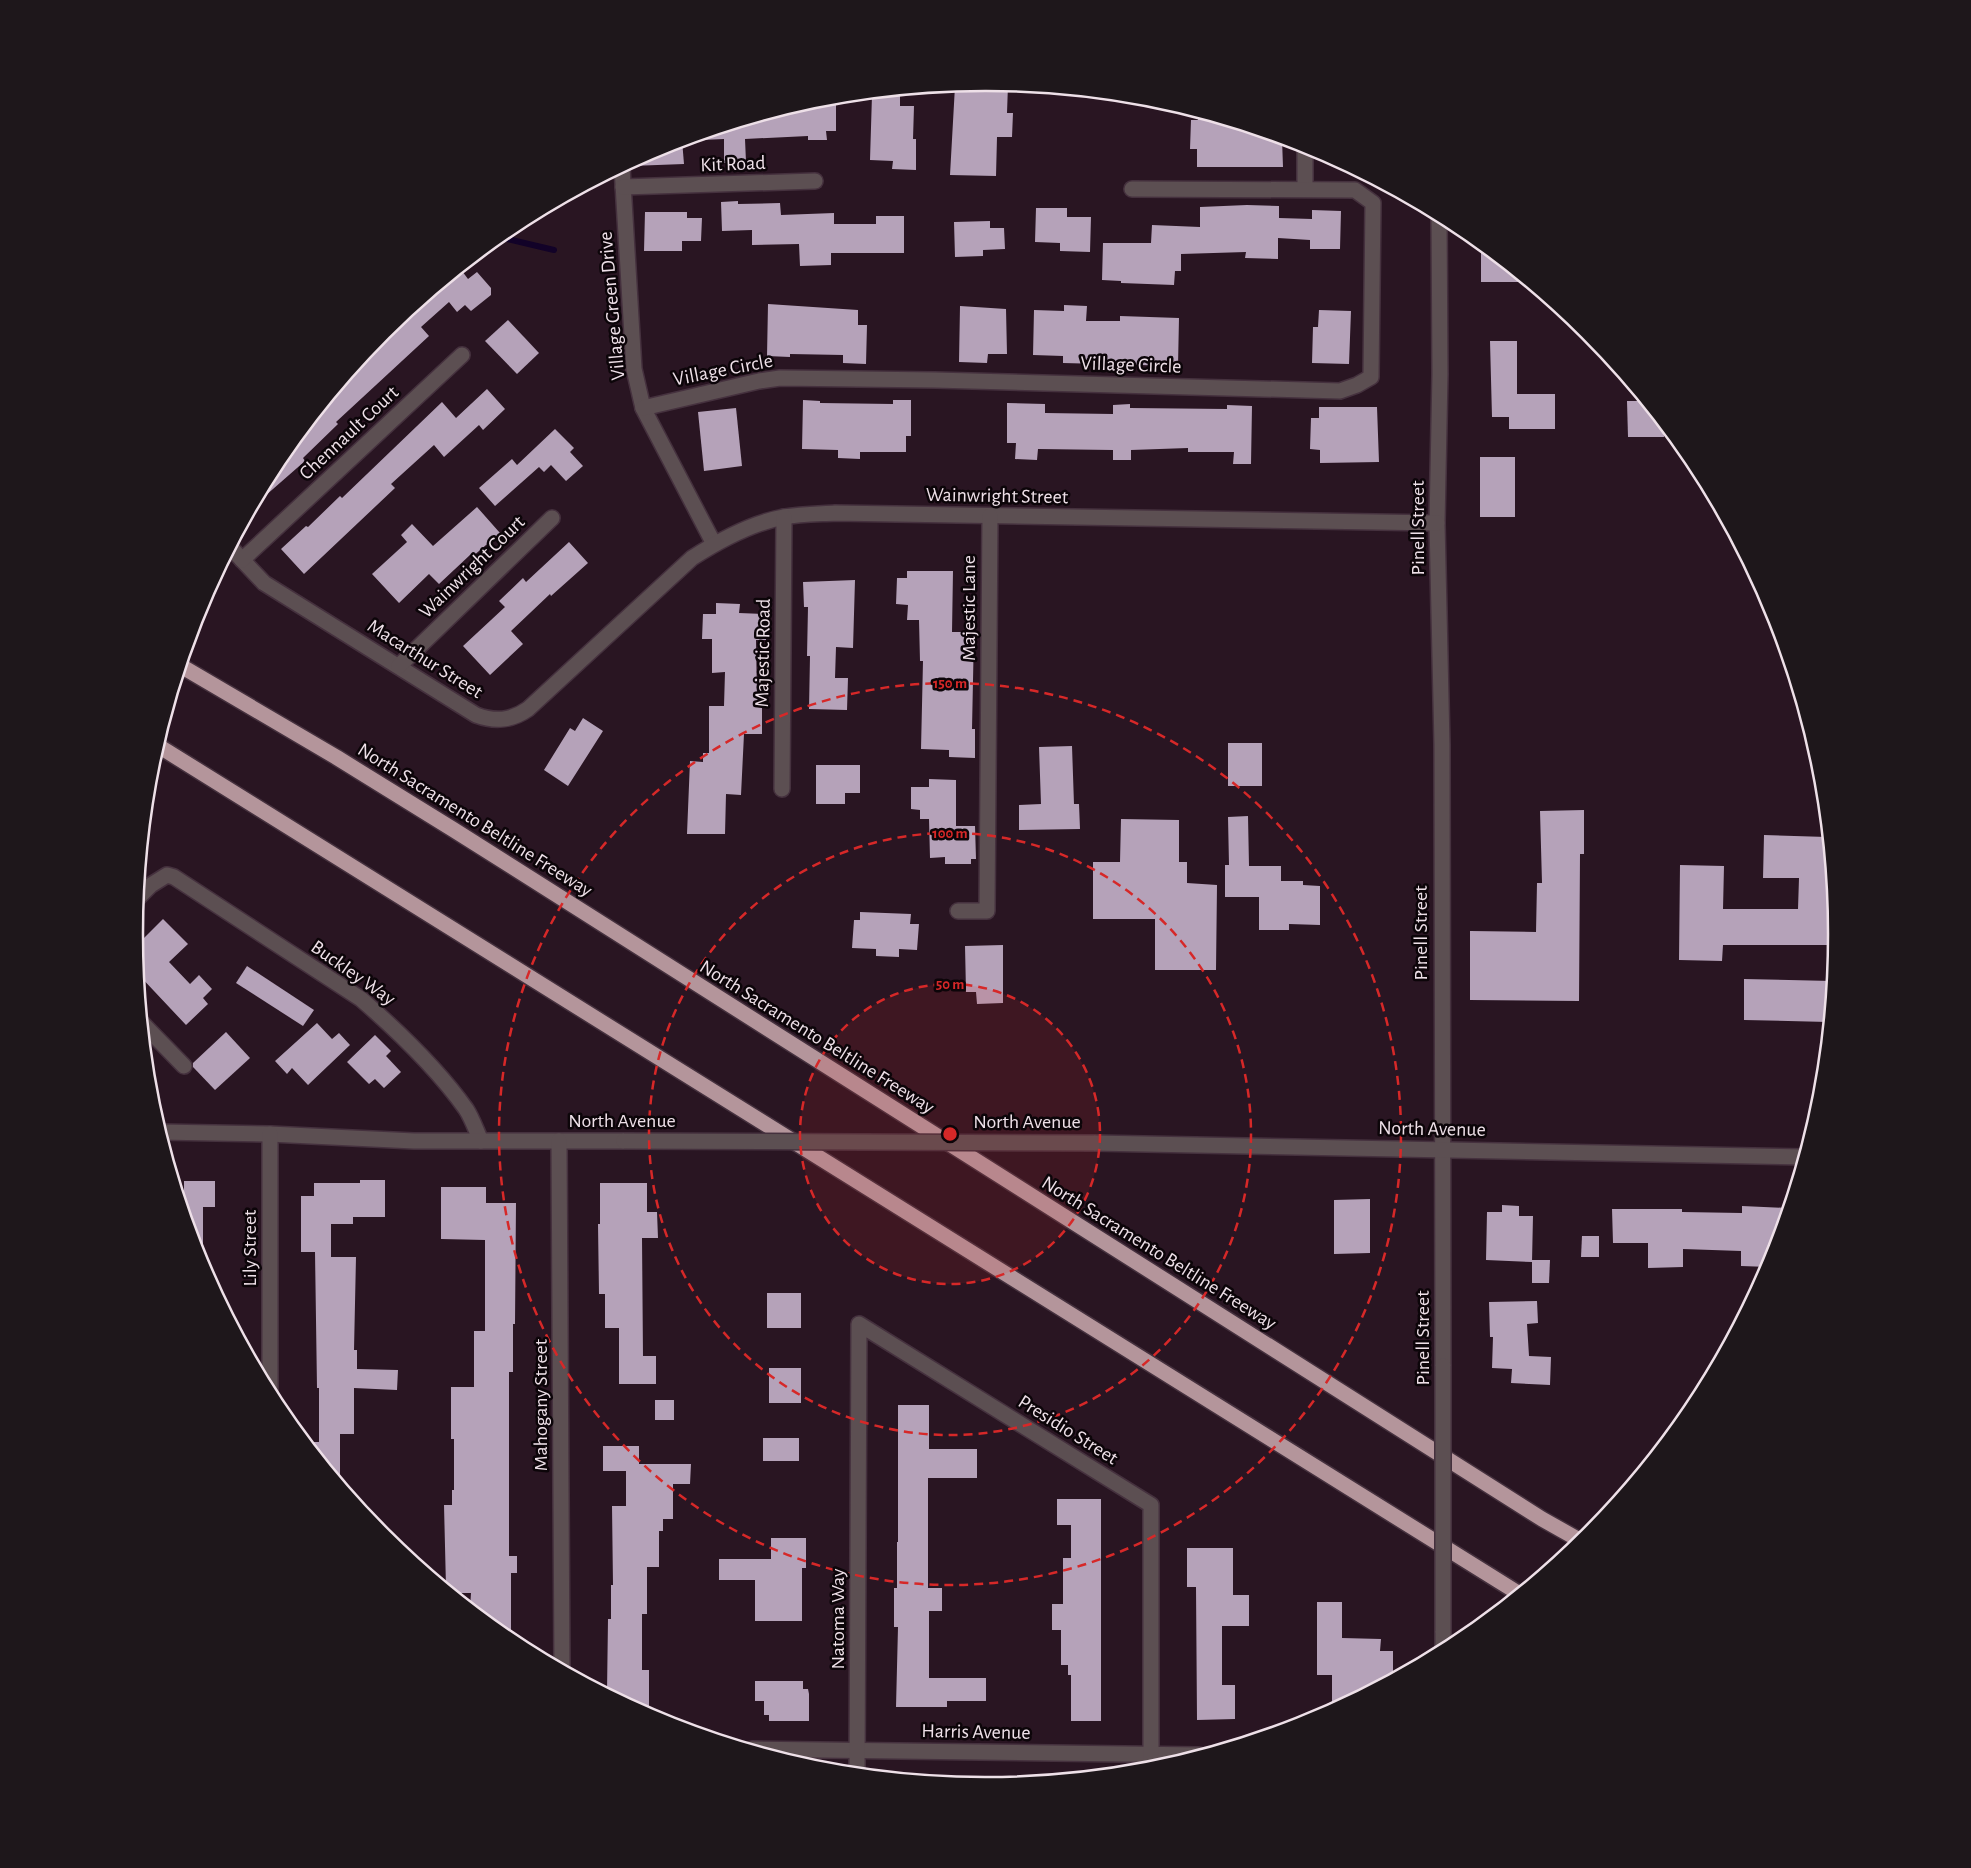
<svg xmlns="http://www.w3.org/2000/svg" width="1971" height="1868" font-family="'Alegreya Sans',sans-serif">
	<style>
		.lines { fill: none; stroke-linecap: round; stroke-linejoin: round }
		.stream { stroke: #120228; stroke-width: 6 }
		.building { fill: #b5a2b9 }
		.minor-casing { stroke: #45313e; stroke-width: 18 }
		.highway-casing { stroke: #45313e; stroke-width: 18 }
		.minor { stroke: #5c4f52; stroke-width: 15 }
		.highway { stroke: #b4959b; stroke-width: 15 }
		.minor-bridge-casing { stroke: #45313e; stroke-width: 18; stroke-linecap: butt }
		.minor-bridge { stroke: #5c4f52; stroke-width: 15 }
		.ring { fill: none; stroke: #d62828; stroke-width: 2.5; stroke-dasharray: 9 6 }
		.labels { text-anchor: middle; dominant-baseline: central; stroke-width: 5; stroke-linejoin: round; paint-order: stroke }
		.street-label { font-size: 20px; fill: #eee0e8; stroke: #0c0509 }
		.rim { fill: none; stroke: #eee0e8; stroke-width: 2.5 }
		.centre { fill: #d62828; stroke: #0c0509; stroke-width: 2.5 }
		.ring-label { font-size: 15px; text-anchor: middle; font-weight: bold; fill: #d62828; stroke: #0c0509; stroke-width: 5; stroke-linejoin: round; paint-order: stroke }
	</style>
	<rect width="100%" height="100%" fill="#291522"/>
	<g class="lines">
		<!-- stream -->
		<path class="stream" d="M499,237L554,250"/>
	</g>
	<!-- building -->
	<g class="building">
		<path d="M986,82L1008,85L1007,113H1013L1012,137H997L996,176L950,175L955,86Z"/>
		<path d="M872,95L900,96V106H914L913,139H916V170L892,169L893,161L870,160Z"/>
		<path d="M826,98V103H836V131H826L827,140H808V136L745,139L746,162L724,163V139L702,140L701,135Z"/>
		<path d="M1198,113L1282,139L1283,167H1197V149H1190L1191,120H1198Z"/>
		<path d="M682,140L684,164L631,166L630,163L660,147Z"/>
		<path d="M738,201V204L780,203L781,215L834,213V224H876V216H904V253H831V265L800,266L799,244L752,245V230L722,231L721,202Z"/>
		<path d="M1247,205L1279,206V218L1312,219V210L1341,211L1340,249H1310V240L1278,238V259L1245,258L1246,252L1181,254V271H1175L1174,285L1121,283V281L1102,280L1103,243H1151L1152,225L1200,227V207Z"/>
		<path d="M1036,208H1067V217H1091L1090,252L1060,251V243L1035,242Z"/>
		<path d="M645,212H687V218H702L701,241H682V251H644Z"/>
		<path d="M990,221V228H1004L1005,249L983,250V256L955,257L954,222Z"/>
		<path d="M1481,244L1487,249L1527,282H1481Z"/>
		<path d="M462,271L468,279L477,272L491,288V295L471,311L465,305L457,312L449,302L421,327L429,336L336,422L338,424L303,458L305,461L257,503L255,502L278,461L384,332L424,298L426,300Z"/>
		<path d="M768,304L858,310V325H867L866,364L843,363V355L790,354V357L767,356Z"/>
		<path d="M1064,305L1087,306L1086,321H1120V316L1179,318L1178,366L1063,363V356L1033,355L1034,310L1064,311Z"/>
		<path d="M960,306L1006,309L1007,354H988L987,363L959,362Z"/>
		<path d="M1319,310L1351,311L1349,364L1312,363L1313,327H1318Z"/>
		<path d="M508,320L539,353L517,374L485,341Z"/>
		<path d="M1490,341H1517V394H1555V429H1509V417H1492Z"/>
		<path d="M487,389L505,409L483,430L479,425L444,457L434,445L391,484L395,488L304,574L281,549L306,526L308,527L340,496L342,498L442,402L456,418Z"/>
		<path d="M803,400L820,401V403L893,404V400H911V436H906V452H860V459L838,458V450L802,449Z"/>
		<path d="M1627,401H1645L1663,424L1664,437H1628Z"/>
		<path d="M1007,403L1045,404V413L1113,414V405L1130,404V408L1227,409V405L1252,406L1251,464H1233L1234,452H1188V448L1131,450V460H1113V450L1038,449L1037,460L1015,459L1016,443H1007Z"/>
		<path d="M1319,407H1377L1379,462L1320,463V450L1310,449L1311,418H1319Z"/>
		<path d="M736,408L742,466L704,471L698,412Z"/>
		<path d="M555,429L574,448L570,452L583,466L566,481L551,465L544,472L539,467L495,506L479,488L512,459L517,465Z"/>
		<rect x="1480" y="457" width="35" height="60"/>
		<path d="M477,507L500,533L472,557L470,555L439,584L429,574L399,603L372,574L407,542L401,535L412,524L433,546Z"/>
		<path d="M569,542L588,563L551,596L550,594L511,631L523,644L490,675L463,646L505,607L499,601L523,578L526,582Z"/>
		<path d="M907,571H953L952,632H974L972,729H975V758L949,757V750L921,749L923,661H920L919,620H907L908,605L896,604L897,578H907Z"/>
		<path d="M855,580L853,648L836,647L835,678H848L847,710L809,709L810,656H807L808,607H804L803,582Z"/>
		<path d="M716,603L740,604L739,613L766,614V640H756L757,698H762V734H744L741,795L726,794L725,834H687L690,761L703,762V753H709V706H724L725,672L712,673V639H702L703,614H716Z"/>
		<path d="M583,718L603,731L568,786L544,770L570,728L575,731Z"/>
		<rect x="1228" y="743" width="34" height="43"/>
		<path d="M1072,746L1074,804H1079L1080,829L1019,830V805L1041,804L1039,747Z"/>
		<path d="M816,765H860V793H845V804H816Z"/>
		<path d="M929,779L956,780V826H975L976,859H971V864H945V857L930,858L929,819H920V810L911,809V787H929Z"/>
		<path d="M1584,810V854H1580L1579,1001L1470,1000V931L1536,932L1537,883H1542L1540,811Z"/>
		<path d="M1248,816L1249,866H1281V881H1303V885L1320,886V925L1289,924V930H1259V897H1225V865H1229L1228,817Z"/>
		<path d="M1121,819L1179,820V862H1187V883L1217,885L1216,970H1155V919H1093V862H1120Z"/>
		<path d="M1764,835L1827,837L1837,934L1836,945H1723L1722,961L1679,960L1680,865L1724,866L1723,909H1798L1799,878H1763Z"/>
		<path d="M860,912L911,914L910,924H919L917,950L899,949V957L876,956V949L852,948L854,920H860Z"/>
		<path d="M163,919L188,944L169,962L190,984L199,975L212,989L203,998L208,1004L186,1025L138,974L135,947Z"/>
		<path d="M1003,945V1003L977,1004L976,992H966L965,946Z"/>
		<path d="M247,966L314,1010L303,1026L236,983Z"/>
		<path d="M1744,979L1832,981L1828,1022L1744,1020Z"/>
		<path d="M317,1023L332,1039L339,1033L350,1045L308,1085L292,1068L287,1074L275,1061Z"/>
		<path d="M226,1032L250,1058L215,1090L193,1067V1063Z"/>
		<path d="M375,1035L391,1051L386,1056L401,1072L384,1088L375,1079L369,1084L347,1062Z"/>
		<path d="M360,1180H385V1217H353V1224H331V1257H356L354,1350H357V1369L398,1370L397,1390L354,1388V1434H340V1484L306,1442H319V1388H317L315,1252H301V1196H314V1183H360Z"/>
		<path d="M184,1181H215V1207H203V1261L200,1262L199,1260L184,1213Z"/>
		<path d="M600,1183H647V1212H657L658,1238H642L643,1356H656V1384H619V1328H605V1294H599L598,1224H600Z"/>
		<path d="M441,1187H486V1203H516L515,1324H513V1372H509V1556H517V1573H511V1632H500L470,1608L471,1593H453L446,1587L444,1505H452V1490H454V1439H451V1387H474V1331H485V1240L441,1239Z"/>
		<path d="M1370,1199V1253L1334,1254V1200Z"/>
		<path d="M1502,1205L1519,1206V1216H1533L1532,1262L1486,1260L1487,1212H1502Z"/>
		<path d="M1742,1206L1788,1208L1769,1267L1741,1266V1251L1683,1249V1267L1648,1268V1243H1613L1612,1209H1682V1212L1742,1213Z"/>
		<path d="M1582,1236H1599V1257H1581Z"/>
		<path d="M1532,1260H1550L1549,1283H1532Z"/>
		<rect x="767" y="1293" width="34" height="35"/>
		<path d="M1537,1301L1538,1323L1527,1324L1529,1356L1551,1357L1550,1385L1511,1383L1512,1369L1492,1368L1493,1337H1490L1489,1302Z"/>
		<rect x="769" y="1368" width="32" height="35"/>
		<rect x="655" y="1400" width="19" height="20"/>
		<path d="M898,1405H929V1449H977V1478H928V1588H942V1611H929V1678H986V1701H947V1707H896L898,1627H894V1588H897V1542H898Z"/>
		<rect x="763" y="1438" width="36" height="23"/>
		<path d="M603,1446H639V1464H691L690,1484H673V1519H663V1531H659V1567H647V1614H642V1670H649V1707H634L607,1692L608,1619H611V1585H613L612,1506H626V1471H603Z"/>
		<path d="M1057,1499H1101V1721H1071V1675H1068V1665H1061V1630H1052V1604H1063V1558H1071V1525H1057Z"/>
		<path d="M771,1538H806V1568H802V1621H755V1580H719V1559H771Z"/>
		<path d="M1187,1548H1233V1595H1249V1626H1222V1685H1235V1719L1197,1720L1196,1587H1187Z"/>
		<path d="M1317,1602H1342V1638L1381,1639L1380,1651H1393V1677L1332,1709V1675H1317Z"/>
		<path d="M755,1681H803V1689H808L809,1694V1721H769V1715H764V1701H755Z"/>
	</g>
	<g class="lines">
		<defs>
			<g id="minor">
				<path d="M622,167L634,369L643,408L714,544"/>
				<path d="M623,187L815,181"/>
				<path d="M1305,189V145"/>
				<path d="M1439,215L1440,374L1437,523L1442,745L1443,1366"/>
				<path d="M643,408L759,381L780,378L935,380L1340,391L1357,385L1371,377L1373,203L1355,190L1132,189"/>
				<path d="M231,548L264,583L476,715C495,722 511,721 528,709L692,558C720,540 751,523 784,517C801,514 818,514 835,513L1437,523"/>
				<path d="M242,560L462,355"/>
				<path d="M399,666L552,518"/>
				<path d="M782,789L784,517"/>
				<path d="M138,898L151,885L167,875L174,877L361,999C399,1032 437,1068 466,1109C472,1118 476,1130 481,1141"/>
				<path d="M958,911H987L990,516"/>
				<path d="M143,1024L184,1066"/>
				<path d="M160,1132L270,1134L414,1141H624"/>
				<path d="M270,1134V1393"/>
				<path d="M559,1141L562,1669"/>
				<path d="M1094,1143L1804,1157"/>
				<path d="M1443,1631V1650"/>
				<path d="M752,1749L1199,1755"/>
				<path d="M857,1773L859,1324L1151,1505V1769"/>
			</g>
			<g id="highway">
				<path d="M181,666L336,757L454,830L1542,1519L1581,1541"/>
				<path d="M157,745L1518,1593"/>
			</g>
		</defs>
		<!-- minor casing -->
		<use href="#minor" class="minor-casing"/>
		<!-- highway casing -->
		<use href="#highway" class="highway-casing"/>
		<!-- minor -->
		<use href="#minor" class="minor"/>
		<!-- highway -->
		<use href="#highway" class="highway"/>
		<defs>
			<g id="minor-bridge">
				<path d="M624,1141L1094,1143"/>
				<path d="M1443,1366V1631"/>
			</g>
		</defs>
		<!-- minor-bridge casing -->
		<use href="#minor-bridge" class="minor-bridge-casing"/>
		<!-- minor-bridge -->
		<use href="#minor-bridge" class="minor-bridge"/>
	</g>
	<!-- distance rings -->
	<circle cx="950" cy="1134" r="150" fill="#d62828" fill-opacity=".12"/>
	<g class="ring">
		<circle cx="950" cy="1134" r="150"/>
		<circle cx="950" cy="1134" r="301"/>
		<circle cx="950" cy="1134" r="451"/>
	</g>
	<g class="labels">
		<!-- street labels -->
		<g class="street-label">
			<text transform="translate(733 164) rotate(-2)">Kit Road</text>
			<text transform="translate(612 306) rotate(-95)">Village Green Drive</text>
			<text transform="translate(1131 365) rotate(2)">Village Circle</text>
			<text transform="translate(723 370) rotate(-11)">Village Circle</text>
			<text transform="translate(349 433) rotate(-43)">Chennault Court</text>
			<text transform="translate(997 496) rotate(1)">Wainwright Street</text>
			<text transform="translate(1418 528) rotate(-90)">Pinell Street</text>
			<text transform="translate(472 567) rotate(-44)">Wainwright Court</text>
			<text transform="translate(969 608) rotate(-90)">Majestic Lane</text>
			<text transform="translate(763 653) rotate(-89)">Majestic Road</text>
			<text transform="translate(425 659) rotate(32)">Macarthur Street</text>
			<text transform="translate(475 820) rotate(32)">North Sacramento Beltline Freeway</text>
			<text transform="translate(1421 933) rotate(-90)">Pinell Street</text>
			<text transform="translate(353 973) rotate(35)">Buckley Way</text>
			<text transform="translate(817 1037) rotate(32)">North Sacramento Beltline Freeway</text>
			<text x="622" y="1121">North Avenue</text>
			<text x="1027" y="1122">North Avenue</text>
			<text transform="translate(1432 1129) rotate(1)">North Avenue</text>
			<text transform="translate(250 1248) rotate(-90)">Lily Street</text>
			<text transform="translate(1159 1253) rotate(32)">North Sacramento Beltline Freeway</text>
			<text transform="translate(1423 1338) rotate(-90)">Pinell Street</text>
			<text transform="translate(541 1405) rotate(-90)">Mahogany Street</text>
			<text transform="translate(1068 1430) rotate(32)">Presidio Street</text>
			<text transform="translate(838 1619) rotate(-90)">Natoma Way</text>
			<text transform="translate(976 1732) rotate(1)">Harris Avenue</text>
		</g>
	</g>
	<!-- crop -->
	<path d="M0 0H1971V1868H0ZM985 91H986A842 842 0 0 1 1828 933V935A842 842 0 0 1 986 1777H985A842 842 0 0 1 143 935V933A842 842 0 0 1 985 91Z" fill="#1e171b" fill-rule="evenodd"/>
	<path class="rim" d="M985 91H986A842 842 0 0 1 1828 933V935A842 842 0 0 1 986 1777H985A842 842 0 0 1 143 935V933A842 842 0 0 1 985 91Z"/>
	<circle cx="950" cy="1134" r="8" class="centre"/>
	<g class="ring-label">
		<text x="950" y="688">150 m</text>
		<text x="950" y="838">100 m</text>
		<text x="950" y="989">50 m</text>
	</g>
</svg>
